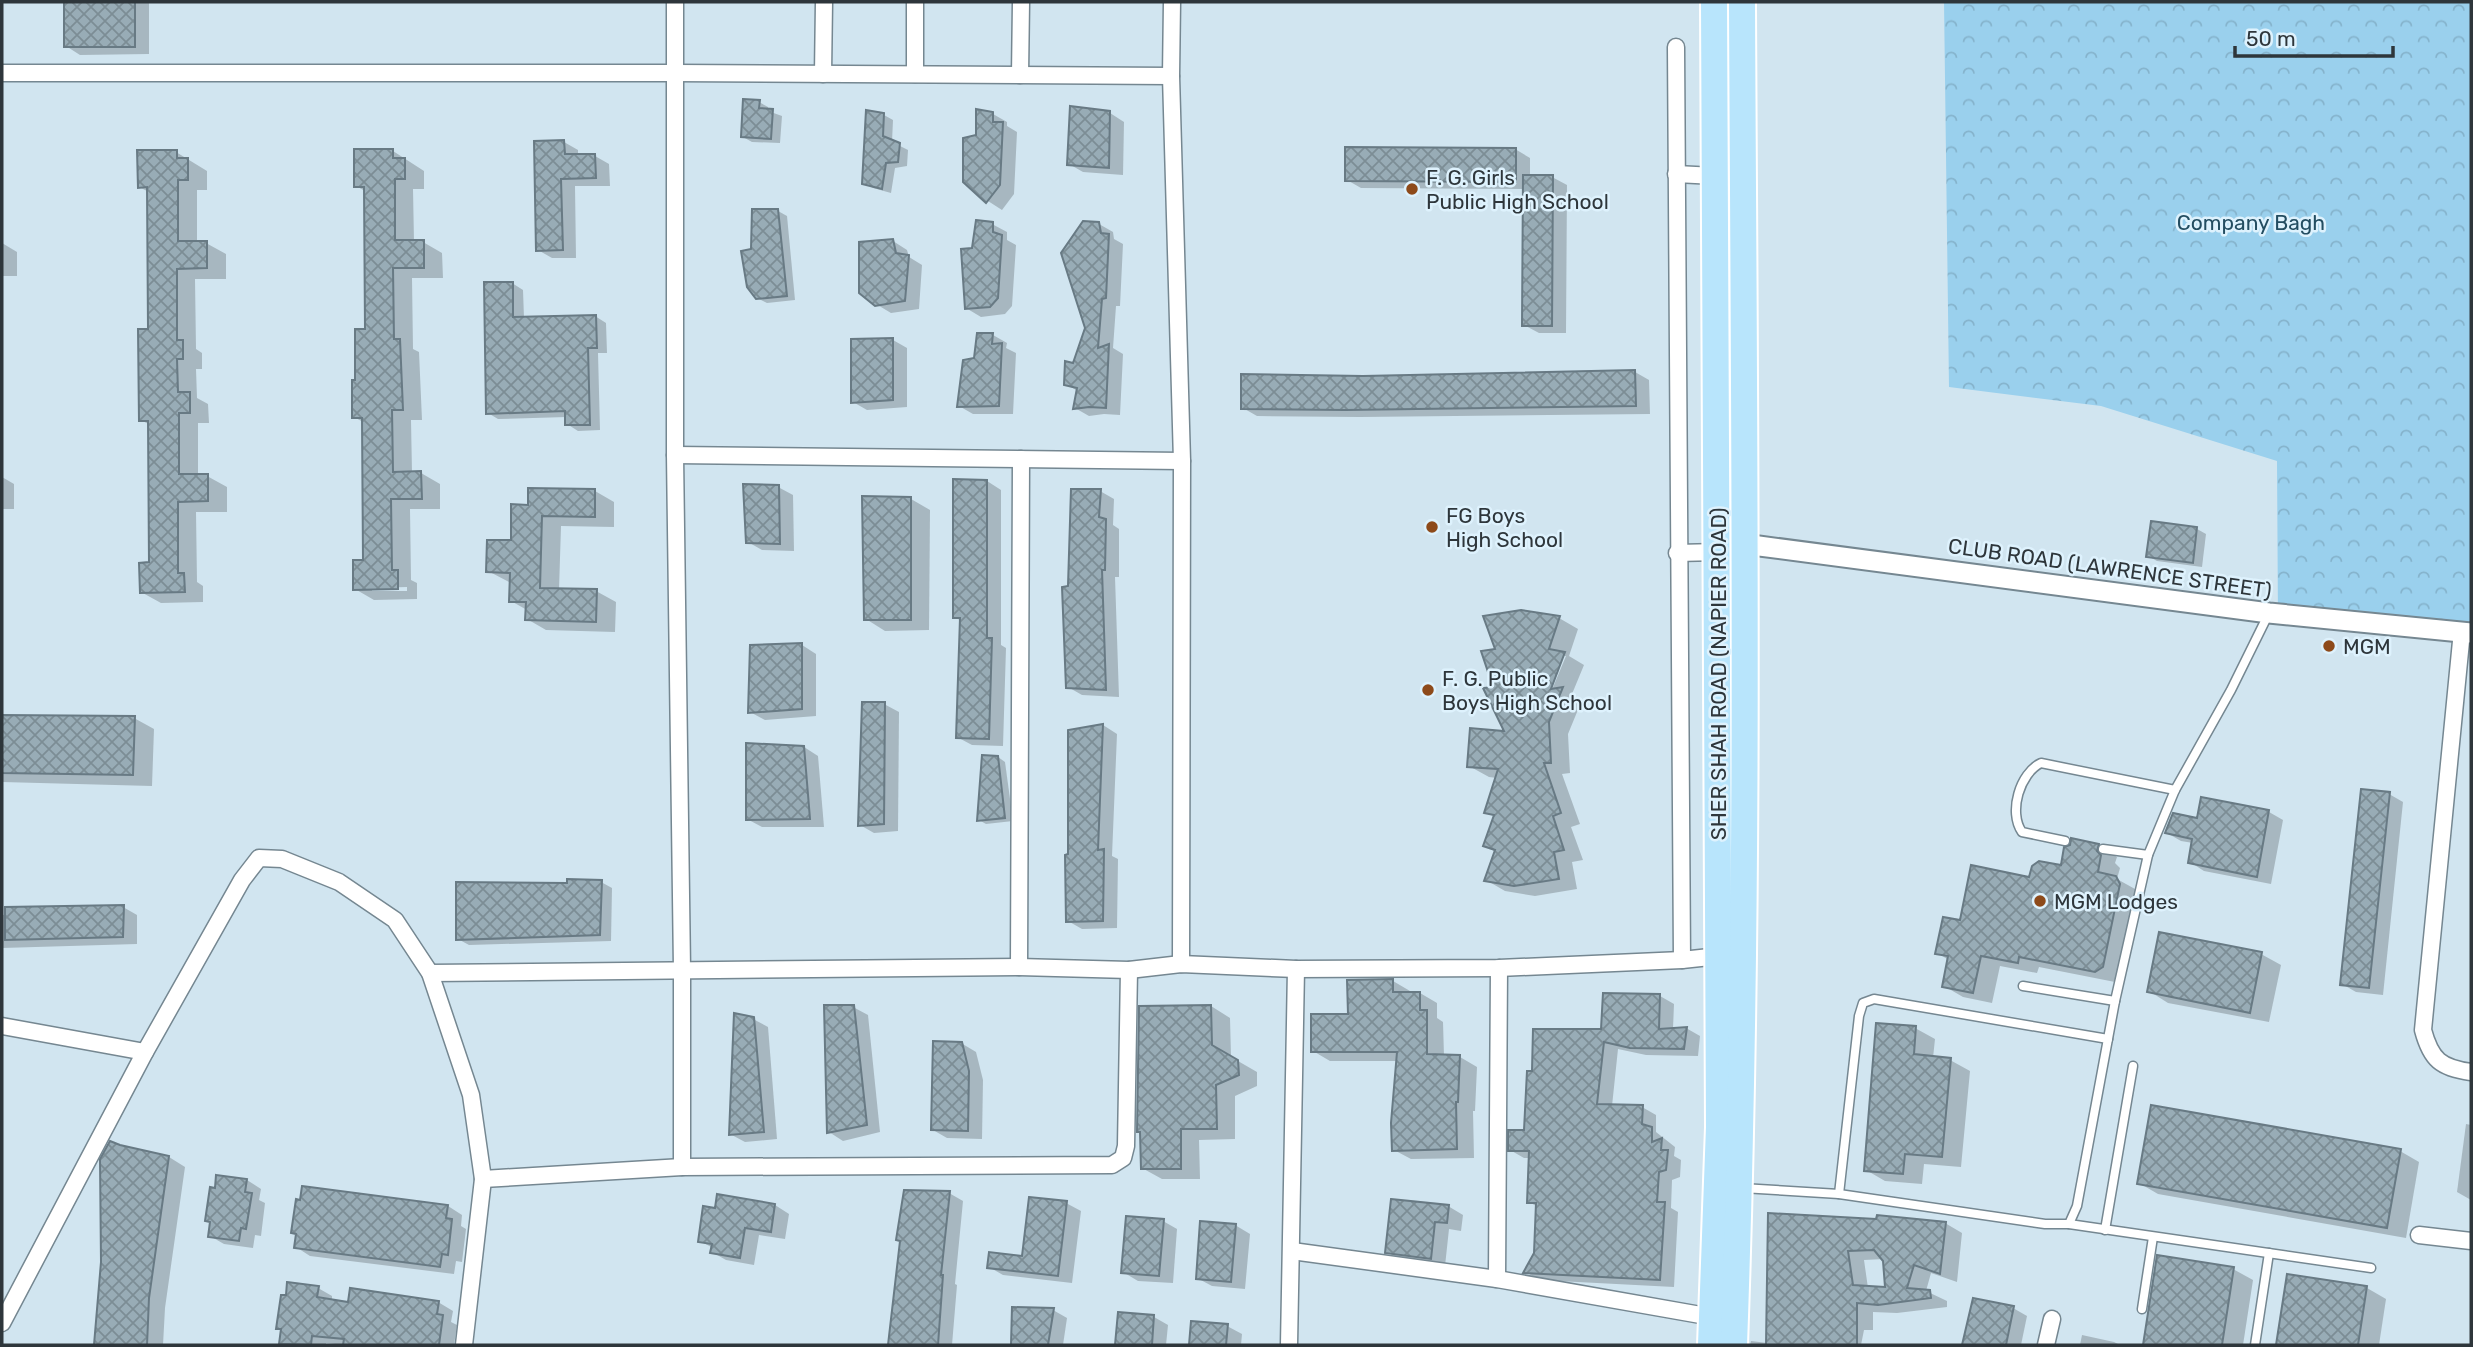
<svg xmlns="http://www.w3.org/2000/svg" width="2473" height="1347" font-family="Rubik,sans-serif">
	<style>
		.park { fill: url(#park-crowns) }
		.shadow { fill: #0003; fill-rule: evenodd }
		.building { fill: url(#building-cross-hatch); stroke: #687a84; stroke-width: 2; fill-rule: evenodd }
		.lines { fill: none; stroke-linecap: round; stroke-linejoin: round }
		.service-casing { stroke: #758791; stroke-width: 11 }
		.minor-casing { stroke: #758791; stroke-width: 19 }
		.tertiary-casing { stroke: #758791; stroke-width: 23 }
		.primary-casing { stroke: #fff; stroke-width: 30 }
		.service { stroke: #fff; stroke-width: 8 }
		.minor { stroke: #fff; stroke-width: 16 }
		.tertiary { stroke: #fff; stroke-width: 19 }
		.primary { stroke: #b8e5fc; stroke-width: 26 }
		.poi-dot { fill: #8d4a1a; stroke: #def2fd; stroke-width: 2.5 }
		.labels { text-anchor: middle; dominant-baseline: central; stroke-width: 5; stroke-linejoin: round; paint-order: stroke }
		.poi-label { font-size: 21px; fill: #2e363b; stroke: #def2fd; text-anchor: start }
		.park-label { font-size: 21px; fill: #234d61; stroke: #def2fd }
		.street-label { font-size: 21px; fill: #2e363b; stroke: #def2fd }
	</style>
	<defs>
		<pattern id="park-crowns" width="20" height="18" patternUnits="userSpaceOnUse" patternTransform="scale(1.75)"><rect width="20" height="18" fill="#9ad0ed"/><path d="M2 6a3 3 0 1 1 6 0M12 15a3 3 0 1 1 6 0" fill="none" stroke="#85b3cc"/></pattern>
		<pattern id="building-cross-hatch" width="8" height="8" patternUnits="userSpaceOnUse" patternTransform="scale(1.75)"><rect width="8" height="8" fill="#98acb6"/><path d="M0 0l8 8M0 8l8-8" fill="none" stroke="#7c8d95"/></pattern>
	</defs>
	<rect width="100%" height="100%" fill="#d1e5f0"/>
	<!-- park -->
	<path class="park" d="M1944,2H2471V644L2278,622L2277,461L2101,406L1949,387Z"/>
	<!-- shadow -->
	<g class="shadow">
		<path d="M66,2H149V54L80,55L66,46Z"/>
		<path d="M759,102L768,107V111L782,116L780,143L752,142L743,137Z"/>
		<path d="M1110,113L1124,122L1123,175L1083,172L1069,164Z"/>
		<path d="M993,114L1007,122V126L1017,132L1014,194L1002,210L988,201L965,181L977,136Z"/>
		<path d="M884,115L893,120L892,142L908,150L907,166L895,168L891,193L873,188L864,183Z"/>
		<path d="M564,142L578,150V156H595L609,164L610,186H575L576,258H552L538,250Z"/>
		<path d="M1515,149L1530,158V177H1552L1567,185L1566,333H1539L1524,325L1525,189L1361,188L1347,180Z"/>
		<path d="M393,151L424,171V189H413L414,242H423L442,253L443,278H412L413,349L419,352L422,420H411L412,473H421L440,484V509H410L411,580L417,583V599L374,600L355,589L364,561L363,422L354,417L367,330L365,191L356,186ZM407,587V591H372V588Z"/>
		<path d="M176,152L207,171V190H197V243H206L226,254V279H195L196,349L202,353V369H196L197,398L208,404L209,423H198V476H207L227,487V512H196L197,582L203,586V602L161,603L141,592L151,564L150,425L141,420L150,331L149,192L139,187Z"/>
		<path d="M778,211L787,216L795,300L767,303L757,298L753,251Z"/>
		<path d="M992,224L1007,232V240L1016,245L1012,306L1005,314L981,317L966,308Z"/>
		<path d="M1099,224L1113,232L1114,239L1123,244L1120,306H1116L1113,348L1123,354L1120,415L1104,414L1089,416L1075,408L1078,391L1065,384L1087,328Z"/>
		<path d="M893,241L907,250L909,257L922,265L919,309L891,313L876,304Z"/>
		<path d="M2,243L17,252V276H2Z"/>
		<path d="M512,283L523,290L524,318L595,316L606,323L607,353H598L600,430L578,431L567,424V417L498,419L488,413Z"/>
		<path d="M993,335L1007,343L1006,348L1016,353L1013,414H973L959,406L975,360Z"/>
		<path d="M893,340L907,348V407L867,410L853,402Z"/>
		<path d="M1635,372L1649,380L1650,414L1360,417L1257,416L1243,408V376L1532,375Z"/>
		<path d="M2,477L14,484V509H2Z"/>
		<path d="M987,481L1001,490V645L1006,648L1003,746L972,745L957,737L962,621L954,617Z"/>
		<path d="M778,487L793,495L794,551L762,550L748,542Z"/>
		<path d="M595,491L614,502V527L561,526L559,590L596,591L616,602L615,632L546,630L527,619V610L511,601V583L488,571L512,542L529,507Z"/>
		<path d="M1100,491L1114,499L1113,525L1119,529V577H1115L1119,697L1082,695L1068,687Z"/>
		<path d="M911,499L930,510L929,630L885,631L866,619Z"/>
		<path d="M2153,523L2197,529L2206,534L2202,567L2157,561L2148,556Z"/>
		<path d="M1559,618L1578,629L1569,656L1584,665L1572,694L1582,700L1568,734L1570,773L1562,774L1580,824L1571,827L1583,860L1572,862L1577,889L1535,896L1505,891L1486,880L1496,852L1485,846L1495,817L1486,812L1497,778L1489,777L1469,766L1507,732L1495,688L1497,650ZM1562,656H1566L1549,697L1546,696Z"/>
		<path d="M802,645L816,654V716L765,720L750,712Z"/>
		<path d="M884,704L899,712L898,831L874,833L860,825Z"/>
		<path d="M2,717L134,718L154,729L152,786L2,782Z"/>
		<path d="M1103,725L1117,734L1112,856L1118,859L1117,928L1082,929L1068,921L1070,732Z"/>
		<path d="M804,747L818,756L824,827H762L747,819Z"/>
		<path d="M998,757L1005,762L1013,821L986,824L979,820Z"/>
		<path d="M2389,794L2403,802L2383,995L2356,992L2342,984Z"/>
		<path d="M2202,799L2269,812L2283,820L2271,884L2204,871L2190,862L2193,843L2181,841L2167,833L2198,820Z"/>
		<path d="M2098,846L2117,857L2115,863L2120,868L2117,879L2135,889L2139,897L2122,978L2115,982L2039,967L2037,973L2000,966L1992,1003L1963,997L1944,986L1949,960L1937,953L1961,922L2031,879L2062,867Z"/>
		<path d="M601,882L612,888L611,941L469,945L458,939L569,885Z"/>
		<path d="M123,907L137,915V944L2,948V915Z"/>
		<path d="M2261,954L2281,965L2269,1022L2168,1003L2149,991Z"/>
		<path d="M1393,981L1410,991V993H1420L1437,1003V1018L1443,1022L1444,1056L1460,1057L1477,1067L1475,1111H1473L1474,1158L1411,1159L1394,1150L1398,1061H1330L1313,1051L1349,1016Z"/>
		<path d="M1660,996L1674,1004L1673,1029L1686,1028L1700,1036L1698,1056L1646,1055L1618,1049L1612,1106L1642,1107L1656,1115V1132L1675,1147L1674,1156L1681,1160L1680,1177L1672,1180L1671,1208L1678,1212L1674,1287L1539,1280L1526,1272L1536,1253L1538,1207L1529,1202L1530,1158H1524L1510,1150L1603,1031Z"/>
		<path d="M1211,1006L1230,1018L1231,1057L1257,1072V1086L1235,1096V1139L1199,1140L1200,1179H1162L1142,1168V1133Z"/>
		<path d="M853,1007L868,1015L880,1132L843,1141L829,1132Z"/>
		<path d="M753,1019L768,1027L777,1139L745,1142L730,1134Z"/>
		<path d="M1915,1028L1935,1039L1933,1058L1950,1060L1970,1071L1961,1167L1924,1164L1922,1184L1885,1181L1866,1170Z"/>
		<path d="M961,1043L976,1052L983,1080L982,1139L947,1138L933,1130Z"/>
		<path d="M2466,1124L2471,1125V1200L2457,1192Z"/>
		<path d="M2400,1151L2419,1162L2406,1238L2158,1194L2139,1183Z"/>
		<path d="M169,1157L185,1167L165,1308L163,1345H95L103,1253Z"/>
		<path d="M247,1180L261,1189L259,1200L265,1203L261,1236L255,1235L253,1248L224,1244L210,1236L212,1223L207,1220Z"/>
		<path d="M949,1193L963,1201L955,1284L957,1285L952,1345H890L902,1242Z"/>
		<path d="M718,1196L775,1205L789,1214L785,1239L759,1235L754,1265L726,1260L712,1252L713,1248L700,1241L716,1210Z"/>
		<path d="M1066,1203L1081,1211L1072,1283L1003,1275L989,1267L1024,1258Z"/>
		<path d="M448,1206L462,1215L461,1226L466,1229L462,1262L456,1261L454,1274L310,1256L296,1247Z"/>
		<path d="M1448,1206L1463,1215L1461,1231L1449,1229L1445,1266L1401,1260L1387,1252Z"/>
		<path d="M1770,1215L1945,1223L1962,1233L1957,1282L1931,1273L1926,1291L1947,1301V1307L1897,1313L1873,1312V1330H1864L1861,1345H1750L1751,1341L1767,1343ZM1884,1259L1887,1289L1868,1288L1864,1260Z"/>
		<path d="M1163,1221L1177,1229L1173,1283L1138,1281L1123,1272Z"/>
		<path d="M1235,1225L1250,1234L1245,1289L1212,1286L1197,1278Z"/>
		<path d="M2158,1257L2233,1269L2253,1280L2243,1345H2145Z"/>
		<path d="M2288,1276L2367,1288L2386,1299L2379,1345H2278Z"/>
		<path d="M318,1288L332,1296V1301L350,1304L438,1302L453,1311L451,1322L457,1325L454,1345H344L326,1343V1345H285L281,1343L283,1330L278,1328Z"/>
		<path d="M1974,1300L2013,1308L2027,1316L2021,1345H1963Z"/>
		<path d="M1014,1308L1053,1310L1067,1318L1063,1345H1012Z"/>
		<path d="M1119,1314L1154,1317L1168,1325L1166,1345H1117Z"/>
		<path d="M1193,1323L1227,1326L1242,1334L1241,1345H1191Z"/>
		<path d="M2082,1335L2114,1342L2120,1345H2080Z"/>
	</g>
	<!-- building -->
	<g class="building">
		<rect x="64" y="2" width="71" height="45"/>
		<path d="M743,99L760,100L759,108L773,109L771,139L741,137Z"/>
		<path d="M1070,106L1110,111L1109,168L1067,165Z"/>
		<path d="M976,109L993,112V122H1003L1000,185L986,203L963,182V138L976,135Z"/>
		<path d="M866,110L884,113L883,136L900,143L898,162L886,163L882,189L862,184Z"/>
		<path d="M564,140L565,154H595L596,178L561,179L563,250L536,251L534,141Z"/>
		<path d="M1345,147L1516,148V182L1345,181Z"/>
		<path d="M354,149H393V158H405V179H395V240H424V268H393L394,339H400L403,410H392L393,472L421,471L422,499H391L392,570H398V589L353,590V560H363L362,418H352V380H355V329H365L364,187H354Z"/>
		<path d="M137,150H177V158H188V180H178V241H207V268L177,269V340H183V359H177L178,392H190V413H179V474H208V501L178,502V573H184L185,592L140,593L139,563L149,562L148,421H139L138,329H148L147,187L138,188Z"/>
		<path d="M1523,175H1553L1552,326H1522Z"/>
		<path d="M752,209H778L787,296L756,299L747,287L741,251L751,249Z"/>
		<path d="M976,220L993,222V232L1002,235L998,298L990,307L965,309L961,249L972,248Z"/>
		<path d="M1083,221L1099,222L1101,233L1109,234L1106,298L1102,299L1098,348L1109,344L1106,408L1089,407L1073,409L1077,388L1064,385L1065,361L1073,363L1085,328L1061,253Z"/>
		<path d="M893,239L896,253L909,255L905,301L875,306L859,293V242Z"/>
		<path d="M484,282H513V317L596,315L597,348H588L590,425H565V411L486,414Z"/>
		<path d="M977,333H993L992,344L1002,343L999,406L957,407L963,360L974,358Z"/>
		<path d="M893,338V400L851,403V339Z"/>
		<path d="M1635,370L1636,406L1345,410L1241,409V374L1363,376Z"/>
		<path d="M953,479L987,480V638H992L989,739L956,738L960,618H953Z"/>
		<path d="M743,484L779,485L780,544L746,543Z"/>
		<path d="M528,488L595,489V517L542,516L540,588L597,589L596,622L525,620L526,602H509L510,573L486,572L487,540H511V504L528,505Z"/>
		<path d="M1071,489H1101L1099,517L1106,519L1105,570H1102L1106,690L1066,688L1062,587L1068,586Z"/>
		<path d="M862,496L911,497V620H864Z"/>
		<path d="M2151,521L2197,527L2193,563L2146,557Z"/>
		<path d="M1521,610L1560,616L1549,649L1565,652L1551,689L1563,687L1549,722L1551,763H1544L1561,813L1553,816L1564,850L1554,852L1559,879L1514,886L1484,881L1495,850L1483,846L1494,815L1484,813L1498,769L1467,767L1470,728L1504,731L1483,688L1493,687L1481,651L1495,649L1483,616Z"/>
		<path d="M802,643V709L748,713L750,645Z"/>
		<path d="M862,702H885L884,824L858,826Z"/>
		<path d="M2,715L135,716L133,775L2,773Z"/>
		<path d="M1103,724L1098,850L1104,849L1103,921L1066,922L1065,855L1068,854V730Z"/>
		<path d="M746,743L804,746L810,819L746,820Z"/>
		<path d="M982,755L998,756L1005,818L977,821Z"/>
		<path d="M2361,789L2390,792L2369,988L2340,985Z"/>
		<path d="M2201,797L2269,810L2257,877L2188,863L2192,839L2165,833L2173,813L2197,818Z"/>
		<path d="M2071,838L2099,844L2097,851L2101,855L2098,872L2116,876L2120,884L2103,967L2095,972L2019,957L2018,963L1981,956L1973,993L1942,987L1948,956L1935,954L1943,917L1960,920L1971,865L2029,877L2032,866L2039,861L2061,865L2064,847L2070,845Z"/>
		<path d="M567,879L602,880L600,935L456,940V882L567,883Z"/>
		<path d="M124,905L123,937L5,940V907Z"/>
		<path d="M2159,932L2262,952L2250,1013L2147,992Z"/>
		<path d="M1393,979V992H1420V1010H1427V1054L1460,1055L1458,1102H1456L1457,1149L1392,1151L1391,1123L1397,1052H1311V1014H1348L1347,980Z"/>
		<path d="M1603,993L1660,994L1659,1029L1687,1027L1684,1049L1630,1048L1604,1042L1597,1104L1643,1105L1642,1124L1652,1127V1142L1662,1138L1661,1150H1668L1666,1170L1659,1172L1657,1202H1665L1660,1280L1523,1273L1534,1253L1536,1203H1527L1529,1151H1508V1130H1524L1527,1071H1532L1533,1029H1601Z"/>
		<path d="M824,1005H854L867,1125L827,1133Z"/>
		<path d="M1211,1005L1212,1045L1238,1060L1239,1075L1216,1085L1217,1129H1181V1169H1141L1140,1132H1137L1139,1006Z"/>
		<path d="M734,1013L754,1017L764,1132L729,1135Z"/>
		<path d="M1876,1023L1916,1026L1914,1054L1951,1058L1942,1157L1905,1154L1903,1174L1864,1171Z"/>
		<path d="M933,1041L962,1042L969,1071L968,1131L931,1130Z"/>
		<path d="M2151,1105L2401,1149L2387,1228L2137,1184Z"/>
		<path d="M110,1141L120,1145L169,1156L149,1298L147,1345H94L101,1262L100,1159Z"/>
		<path d="M216,1175L247,1179L245,1192L252,1193L246,1229L241,1228L239,1241L208,1237L210,1222L205,1221L210,1187L215,1188Z"/>
		<path d="M302,1186L448,1205L446,1218L452,1219L448,1255L442,1254L440,1267L294,1248L296,1234L291,1233L296,1199L300,1200Z"/>
		<path d="M904,1190L950,1191L941,1275H943L938,1345H888L900,1241L896,1240Z"/>
		<path d="M717,1194L775,1204L771,1232L745,1228L740,1258L710,1253L712,1244L698,1242L703,1206L715,1208Z"/>
		<path d="M1029,1197L1067,1201L1058,1276L987,1268L989,1252L1022,1256Z"/>
		<path d="M1391,1199L1449,1205L1447,1223L1435,1222L1431,1259L1385,1253Z"/>
		<path d="M1768,1213L1876,1219L1877,1215L1946,1222L1940,1274L1914,1265L1907,1288L1930,1290L1931,1298L1878,1305L1857,1303V1345H1766ZM1874,1250L1883,1261L1885,1287L1853,1285L1848,1251Z"/>
		<path d="M1126,1216L1164,1219L1159,1276L1121,1273Z"/>
		<path d="M1200,1221L1236,1224L1231,1282L1196,1279Z"/>
		<path d="M2157,1255L2234,1267L2222,1345H2143Z"/>
		<path d="M2287,1274L2367,1286L2358,1345H2276Z"/>
		<path d="M287,1282L319,1286L317,1297L348,1302L350,1288L439,1301L437,1314L443,1315L439,1345H343L344,1339L312,1336L311,1345L279,1344L281,1329H276L281,1295H286Z"/>
		<path d="M1973,1298L2014,1306L2006,1345H1962Z"/>
		<path d="M1012,1307L1054,1308L1048,1345H1011Z"/>
		<path d="M1118,1312L1154,1315L1152,1345H1115Z"/>
		<path d="M1191,1321L1228,1324L1226,1345H1189Z"/>
	</g>
	<g class="lines">
		<defs>
			<g id="service">
				<path d="M2065,841L2022,832C2008,812 2020,773 2041,763L2175,790"/>
				<path d="M2103,849L2148,855L2175,790L2231,690L2269,613"/>
				<path d="M2023,986L2115,1001"/>
				<path d="M1742,1188L1839,1194L2045,1224H2069L2077,1206L2115,1001L2148,855"/>
				<path d="M1839,1194L1859,1016L1863,1003L1874,999L2108,1039"/>
				<path d="M2069,1224L2371,1268"/>
				<path d="M2105,1230L2133,1066"/>
				<path d="M2142,1309L2153,1237"/>
				<path d="M2255,1345L2269,1253"/>
			</g>
			<g id="minor">
				<path d="M675,2V455L682,969V1167"/>
				<path d="M1172,2L1171,76L1182,461L1181,964"/>
				<path d="M1676,47L1682,960"/>
				<path d="M2,73H675L1171,76"/>
				<path d="M823,74L824,2"/>
				<path d="M915,74V2"/>
				<path d="M1020,75L1021,2"/>
				<path d="M1676,174L1715,176"/>
				<path d="M675,455L1182,461"/>
				<path d="M1677,553L1718,552"/>
				<path d="M2462,631L2423,1030C2431,1060 2441,1068 2471,1072"/>
				<path d="M1019,967L1021,459"/>
				<path d="M430,973L1019,967L1129,970L1181,964L1296,969L1499,968L1682,960L1719,956L1725,951"/>
				<path d="M2,1026L145,1052"/>
				<path d="M483,1179L682,1167L1112,1165L1123,1158L1126,1146L1129,970"/>
				<path d="M2419,1235L2471,1241"/>
				<path d="M1292,1251L1497,1279L1712,1317"/>
				<path d="M1497,1279L1499,968"/>
				<path d="M2,1323L145,1052L242,880L259,858L282,859L339,882L395,920L430,973L471,1095L483,1179L464,1345"/>
				<path d="M1289,1345L1296,969"/>
				<path d="M2046,1345L2052,1319"/>
			</g>
			<path id="tertiary" d="M1744,544L2269,613L2471,633"/>
			<g id="primary">
				<path d="M1711,1345L1719,1127L1714,2"/>
				<path d="M1734,1345C1750,898 1744,449 1742,2"/>
			</g>
		</defs>
		<!-- service casing -->
		<use href="#service" class="service-casing"/>
		<!-- minor casing -->
		<use href="#minor" class="minor-casing"/>
		<!-- tertiary casing -->
		<use href="#tertiary" class="tertiary-casing"/>
		<!-- primary casing -->
		<use href="#primary" class="primary-casing"/>
		<!-- service -->
		<use href="#service" class="service"/>
		<!-- minor -->
		<use href="#minor" class="minor"/>
		<!-- tertiary -->
		<use href="#tertiary" class="tertiary"/>
		<!-- primary -->
		<use href="#primary" class="primary"/>
	</g>
	<!-- markers -->
	<g class="poi-dot">
		<circle cx="1412" cy="189" r="7"/>
		<circle cx="1432" cy="527" r="7"/>
		<circle cx="2329" cy="646" r="7"/>
		<circle cx="1428" cy="690" r="7"/>
		<circle cx="2040" cy="901" r="7"/>
	</g>
	<g class="labels">
		<!-- poi labels -->
		<g class="poi-label">
			<text x="1426" y="177">F. G. Girls<tspan x="1426" dy="24">Public High School</tspan></text>
			<text x="1446" y="515">FG Boys<tspan x="1446" dy="24">High School</tspan></text>
			<text x="2343" y="646">MGM</text>
			<text x="1442" y="678">F. G. Public<tspan x="1442" dy="24">Boys High School</tspan></text>
			<text x="2054" y="901">MGM Lodges</text>
		</g>
		<!-- park labels -->
		<g class="park-label">
			<text x="2251" y="222">Company Bagh</text>
		</g>
		<!-- street labels -->
		<g class="street-label">
			<text transform="translate(2110 568) rotate(8)">CLUB ROAD (LAWRENCE STREET)</text>
			<text transform="translate(1718 674) rotate(-90)">SHER SHAH ROAD (NAPIER ROAD)</text>
		</g>
	</g>
	<!-- border -->
	<rect width="2473" height="1347" fill="none" stroke="#2e363b" stroke-width="7"/>
	<!-- scale -->
	<path d="M2235 46v10h158v-10" fill="none" stroke="#2e363b" stroke-width="3.5"/>
	<text x="2246" y="46" font-size="21" fill="#2e363b" stroke="#def2fd" stroke-width="5" paint-order="stroke">50 m</text>
</svg>
